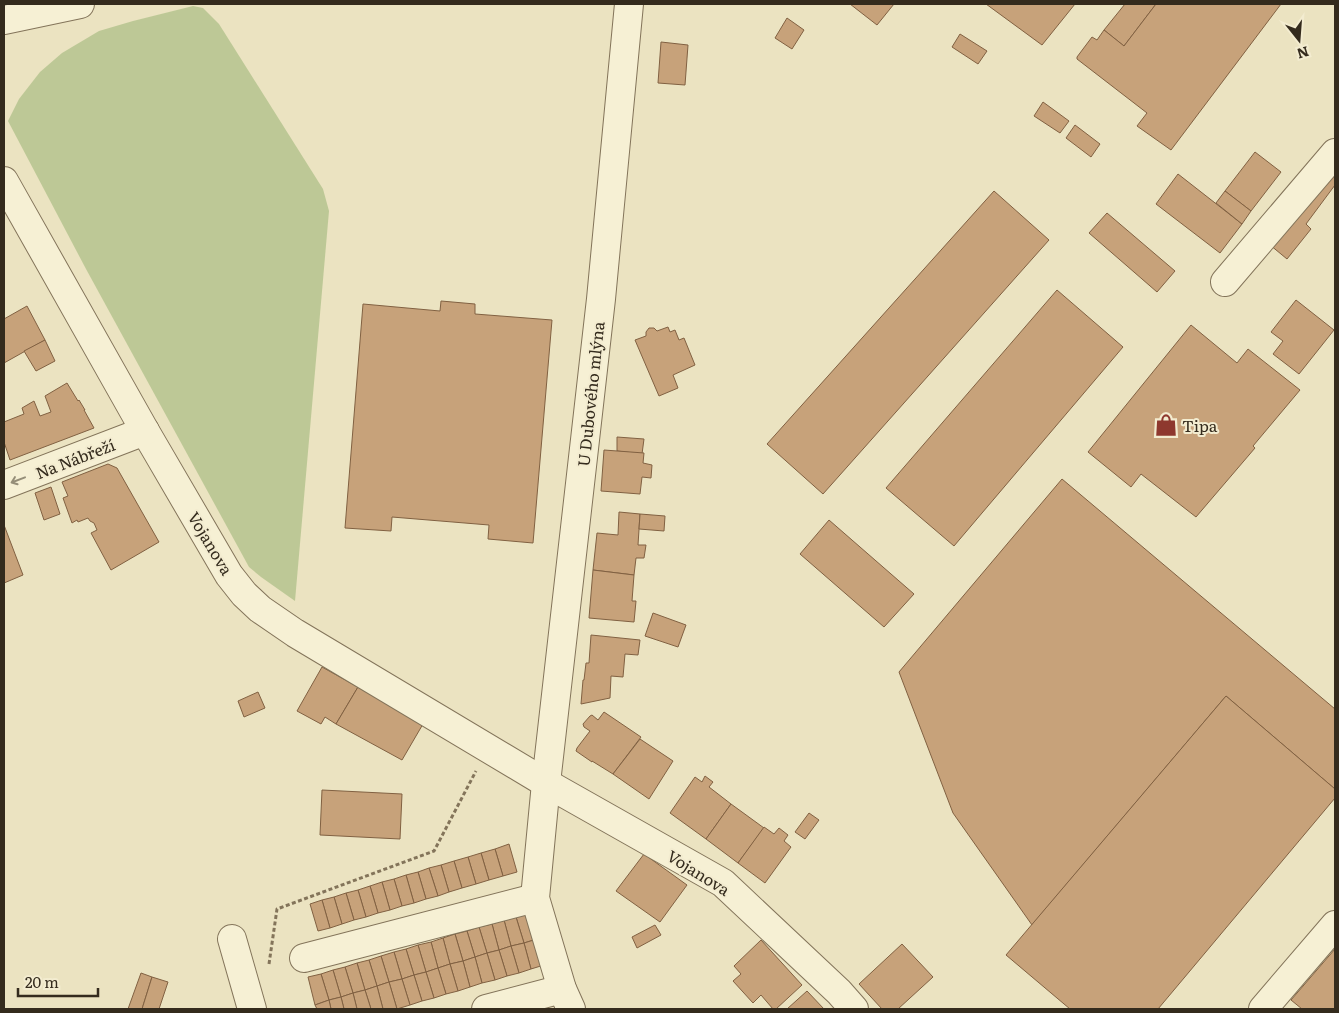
<svg xmlns="http://www.w3.org/2000/svg" width="1339" height="1013" font-family="Literata,serif">
	<style>
		.green { fill: #bdc896 }
		.building { fill: #c7a27a; stroke: #816142 }
		.lines { fill: none; stroke-linecap: round; stroke-linejoin: round }
		.minor-casing { stroke: #83745a; stroke-width: 30 }
		.path { stroke: #83745a; stroke-width: 3; stroke-dasharray: 4 2.5; stroke-linecap: butt }
		.minor { stroke: #f6f0d4; stroke-width: 28 }
		.oneway { stroke: #958e78 }
		.labels { text-anchor: middle; dominant-baseline: central; stroke-width: 4; stroke-linejoin: round; paint-order: stroke }
		.street-label { font-size: 16px; fill: #342b1d; stroke: #f3ecd0 }
		.poi-label { font-size: 16px; fill: #342b1d; stroke: #f3ecd0; text-anchor: start }
	</style>
	<rect width="100%" height="100%" fill="#ebe3c1"/>
	<!-- green -->
	<path class="green" d="M193,6L203,8L219,24L323,189L329,211L295,601L261,577L249,567L86,269L8,121L19,99L40,72L62,53L99,31L133,21Z"/>
	<!-- building -->
	<g class="building">
		<path d="M850,4H894L877,25Z"/>
		<path d="M986,4H1075L1042,45Z"/>
		<path d="M1125,4H1156L1124,46L1104,30Z"/>
		<path d="M1156,4H1281L1171,150L1137,126L1147,113L1077,59V57L1092,37L1097,40L1104,30L1124,46Z"/>
		<path d="M787,18L804,30L792,49L775,38Z"/>
		<path d="M960,34L987,51L978,64L952,47Z"/>
		<path d="M661,42L688,45L685,85L658,83Z"/>
		<path d="M1043,102L1069,121L1060,133L1034,116Z"/>
		<path d="M1075,125L1100,144L1091,157L1066,138Z"/>
		<path d="M1255,152L1281,172L1251,211L1225,191Z"/>
		<path d="M1335,161V185L1306,224L1311,229L1287,259L1264,240Z"/>
		<path d="M1178,174L1242,224L1220,253L1156,204Z"/>
		<path d="M994,191L1049,240L823,494L767,444Z"/>
		<path d="M1225,191L1251,211L1242,224L1216,203Z"/>
		<path d="M1107,213L1175,271L1157,292L1089,233Z"/>
		<path d="M1057,290L1123,347L954,546L886,488Z"/>
		<path d="M1296,300L1334,330L1299,374L1273,354L1283,341L1271,332Z"/>
		<path d="M441,301L475,304V314L552,320L533,543L488,539L489,525L392,517L391,531L345,528L363,304L440,311Z"/>
		<path d="M27,306L45,340L4,363V319Z"/>
		<path d="M1191,325L1237,363L1248,349L1300,390L1253,446L1255,448L1196,517L1141,474L1131,487L1088,452Z"/>
		<path d="M668,327L670,332L675,330L679,340L684,338L695,365L673,375L678,388L659,396L635,340L646,336V332L649,328H654L657,331Z"/>
		<path d="M45,340L55,361L36,371L24,351Z"/>
		<path d="M67,383L78,401L79,400L85,410H84L94,428L10,460L4,442V422L24,414L22,408L34,401L40,416L51,412L45,396Z"/>
		<path d="M617,437L644,439L642,454L617,451Z"/>
		<path d="M604,450L644,453L643,463L652,465L651,478L642,477L640,494L601,491Z"/>
		<path d="M108,464L117,468L159,542L111,570L91,533L97,530L94,523L90,521L88,518L78,522L77,520L72,523L63,498L68,496L62,482Z"/>
		<path d="M1062,479L1335,709V789L1226,696L1032,925L953,813L899,672Z"/>
		<path d="M51,487L60,514L44,520L35,493Z"/>
		<path d="M619,512L640,514L638,545H646L644,558H636L634,575L593,570L597,533L618,535Z"/>
		<path d="M640,514L665,516L664,531L639,529Z"/>
		<path d="M829,520L914,594L884,627L800,554Z"/>
		<path d="M4,525L23,575L4,583Z"/>
		<path d="M593,570L634,575L632,601H636L634,622L589,618Z"/>
		<path d="M653,613L686,625L678,647L645,636Z"/>
		<path d="M591,635L640,640L638,655L625,654L623,677L611,676L610,698L581,704L583,680H584L586,663H589Z"/>
		<path d="M322,667L358,687L336,724L325,717L321,724L297,711Z"/>
		<path d="M358,687L423,724L402,760L336,724Z"/>
		<path d="M258,692L265,708L244,717L238,701Z"/>
		<path d="M1226,696L1335,789V798L1158,1009H1070L1006,955Z"/>
		<path d="M604,712L641,737L613,774L592,761V762L576,751L577,748L590,731L584,727L583,724L590,716L592,715L598,720Z"/>
		<path d="M640,739L673,761L649,799L613,774Z"/>
		<path d="M705,776L713,782L709,787L731,804L706,839L670,813L695,777L702,782Z"/>
		<path d="M322,790L402,794L400,839L320,835Z"/>
		<path d="M731,804L764,828L738,863L706,839Z"/>
		<path d="M809,813L819,820L805,839L795,832Z"/>
		<path d="M764,827L774,834L779,828L788,835L784,841L791,847L765,883L738,863Z"/>
		<path d="M509,844L517,872L503,876L495,849Z"/>
		<path d="M495,849L503,876L489,880L481,853Z"/>
		<path d="M481,853L489,880L476,884L468,857Z"/>
		<path d="M644,854L687,885L660,922L616,891Z"/>
		<path d="M468,857L476,884L462,888L454,861Z"/>
		<path d="M454,861L462,888L449,892L441,865Z"/>
		<path d="M441,865L449,892L438,896L429,868Z"/>
		<path d="M429,868L438,896L426,899L418,872Z"/>
		<path d="M418,872L426,899L414,903L406,875Z"/>
		<path d="M406,875L414,903L402,906L394,879Z"/>
		<path d="M394,879L402,906L390,910L382,882Z"/>
		<path d="M382,882L390,910L378,913L370,886Z"/>
		<path d="M370,886L378,913L366,917L358,890Z"/>
		<path d="M358,890L366,917L354,920L346,893Z"/>
		<path d="M346,893L354,920L342,924L334,897Z"/>
		<path d="M334,897L342,924L330,928L322,900Z"/>
		<path d="M322,900L330,928L318,931L310,904Z"/>
		<path d="M529,913L537,939L524,943L516,917Z"/>
		<path d="M516,917L524,943L511,946L504,920Z"/>
		<path d="M504,920L511,946L499,950L492,924Z"/>
		<path d="M492,924L499,950L487,953L479,927Z"/>
		<path d="M655,925L661,935L637,948L632,937Z"/>
		<path d="M479,927L487,953L475,957L467,931Z"/>
		<path d="M467,931L475,957L463,961L455,934Z"/>
		<path d="M455,934L463,961L450,964L443,938Z"/>
		<path d="M443,938L450,964L438,968L431,942Z"/>
		<path d="M537,939L544,965L531,969L524,943Z"/>
		<path d="M761,940L802,985L776,1009H773L761,995L753,1003L733,981L741,974L734,966Z"/>
		<path d="M431,942L438,968L426,972L418,945Z"/>
		<path d="M524,943L531,969L519,973L511,946Z"/>
		<path d="M902,944L933,977L898,1009H882L859,984Z"/>
		<path d="M418,945L426,972L414,975L406,949Z"/>
		<path d="M511,946L519,973L507,976L499,950Z"/>
		<path d="M406,949L414,975L402,979L394,952Z"/>
		<path d="M1335,949V1009H1302L1291,1000Z"/>
		<path d="M499,950L507,976L495,980L487,953Z"/>
		<path d="M394,952L402,979L389,982L381,956Z"/>
		<path d="M487,953L495,980L482,983L475,957Z"/>
		<path d="M381,956L389,982L377,986L369,960Z"/>
		<path d="M475,957L482,983L470,987L463,961Z"/>
		<path d="M369,960L377,986L365,990L357,963Z"/>
		<path d="M463,961L470,987L458,991L450,964Z"/>
		<path d="M357,963L365,990L353,993L345,967Z"/>
		<path d="M450,964L458,991L446,994L438,968Z"/>
		<path d="M345,967L353,993L341,997L333,970Z"/>
		<path d="M438,968L446,994L434,998L426,972Z"/>
		<path d="M333,970L341,997L329,1000L321,974Z"/>
		<path d="M426,972L434,998L422,1001L414,975Z"/>
		<path d="M141,973L152,977L142,1009H128Z"/>
		<path d="M321,974L329,1000L315,1005L308,977Z"/>
		<path d="M414,975L422,1001L410,1005L402,979Z"/>
		<path d="M152,977L168,982L159,1009H142Z"/>
		<path d="M402,979L410,1005L397,1009L389,982Z"/>
		<path d="M389,982L397,1009H383L377,986Z"/>
		<path d="M377,986L383,1009H371L365,990Z"/>
		<path d="M365,990L371,1009H357L353,993Z"/>
		<path d="M807,991L824,1009H787Z"/>
		<path d="M353,993L357,1009H344L341,997Z"/>
		<path d="M341,997L344,1009H331L329,1000Z"/>
		<path d="M329,1000L331,1009H317L315,1005Z"/>
	</g>
	<g class="lines">
		<defs>
			<g id="minor">
				<path d="M4,20L80,4"/>
				<path d="M4,181L145,431L229,575L244,594L260,609L295,633L546,783L723,883L839,992L854,1009"/>
				<path d="M1225,282L1335,153"/>
				<path d="M4,485L145,431"/>
				<path d="M232,939L252,1009"/>
				<path d="M304,958L535,898"/>
				<path d="M486,1009L562,989"/>
				<path d="M571,1009L562,989L535,898L546,783L601,299L629,4"/>
				<path d="M1263,1009L1335,925"/>
			</g>
		</defs>
		<!-- minor casing -->
		<use href="#minor" class="minor-casing"/>
		<!-- path -->
		<path class="path" d="M269,964L277,909L434,851L476,771"/>
		<!-- minor -->
		<use href="#minor" class="minor"/>
	</g>
	<!-- one-way arrows -->
	<defs><path id="oneway-shaft" d="M-6 0H5M1.5-3L5.5 0L1.5 3" fill="none" stroke-width="1.6" stroke-linecap="round" stroke-linejoin="round" transform="scale(1.25)"/></defs>
	<use class="oneway" href="#oneway-shaft" transform="translate(18 480) rotate(159)"/>
	<!-- icons -->
	<defs>
		<symbol id="shop-bare" viewBox="-9 -9 18 18"><path d="M-5-2.5h2.3a2.7 3.5 0 0 1 5.4 0H5L5.5 6h-11ZM-1.5-2.5h3a1.5 2.3 0 0 0-3 0Z" fill="#8e382e" stroke="#f3ecd0" stroke-width="2.5" paint-order="stroke"/></symbol>
	</defs>
	<g fill-rule="evenodd">
		<use href="#shop-bare" x="1150" y="409" width="32" height="32"/>
	</g>
	<g class="labels">
		<!-- street labels -->
		<g class="street-label">
			<text transform="translate(590 394) rotate(-84)">U Dubového mlýna</text>
			<text transform="translate(75 458) rotate(-21)">Na Nábřeží</text>
			<text transform="translate(211 543) rotate(59)">Vojanova</text>
			<text transform="translate(699 872) rotate(32)">Vojanova</text>
		</g>
		<!-- poi labels -->
		<g class="poi-label">
			<text x="1182" y="425">Tipa</text>
		</g>
	</g>
	<!-- border -->
	<rect width="1339" height="1013" fill="none" stroke="#342b1d" stroke-width="10"/>
	<!-- north arrow -->
	<g transform="translate(1299 40) rotate(163)" stroke="#f3ecd0" stroke-width="4" paint-order="stroke">
	<path d="M0-4L9 19L0 12L-9 19Z" fill="#342b1d"/>
	<text y="-8" font-size="14" font-weight="bold" text-anchor="middle" fill="#342b1d">N</text>
	</g>
	<!-- scale -->
	<path d="M18 988v8h80v-8" fill="none" stroke="#342b1d" stroke-width="2.5"/>
	<text x="25" y="988" font-size="15" fill="#342b1d" stroke="#f3ecd0" stroke-width="4" paint-order="stroke">20 m</text>
</svg>
